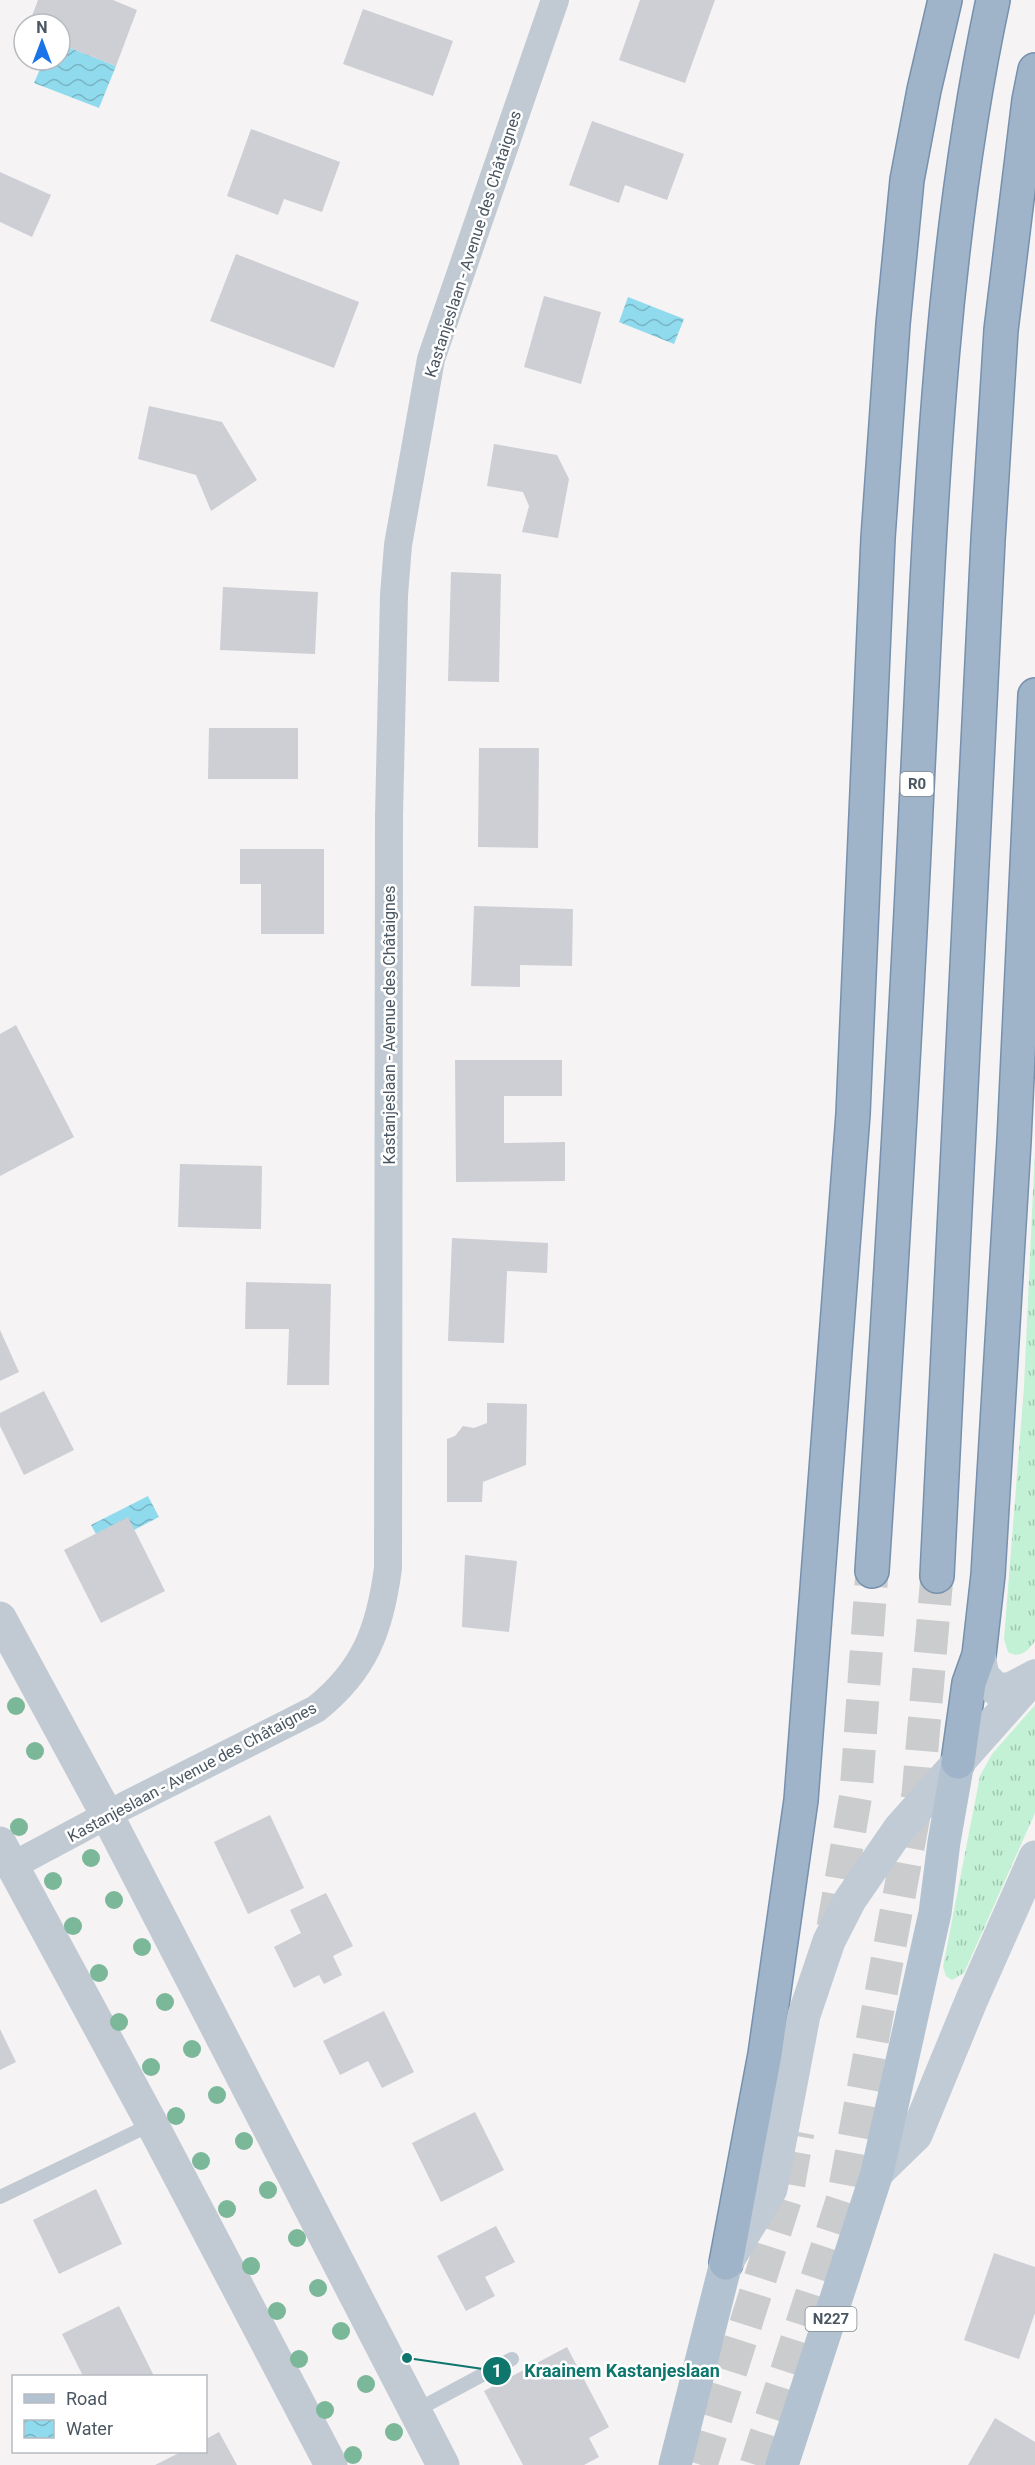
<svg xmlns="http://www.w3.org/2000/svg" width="1035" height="2465" font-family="Roboto,sans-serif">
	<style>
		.grass { fill: url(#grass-tufts) }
		.water { fill: url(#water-waves) }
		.building { fill: #cdcfd5 }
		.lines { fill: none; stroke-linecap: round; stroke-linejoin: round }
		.trunk-tunnel { stroke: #caccce; stroke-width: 33; stroke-dasharray: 33 16; stroke-linecap: butt }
		.trunk-casing { stroke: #7690ad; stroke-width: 36 }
		.service { stroke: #c1cad2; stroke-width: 14 }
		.minor { stroke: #c1cad2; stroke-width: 28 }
		.tertiary { stroke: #c1cad2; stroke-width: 33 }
		.secondary { stroke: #c1cbd6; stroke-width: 33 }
		.primary { stroke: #b3c2d1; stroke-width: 33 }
		.trunk { stroke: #9fb4c9; stroke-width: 33 }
		.tree { fill: #7bb799 }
		.labels { text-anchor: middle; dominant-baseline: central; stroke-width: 5; stroke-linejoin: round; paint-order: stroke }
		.shield { fill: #fff; stroke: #808990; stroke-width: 1.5 }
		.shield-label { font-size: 15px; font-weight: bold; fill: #4a5661 }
		.street-label { font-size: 16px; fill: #4a5661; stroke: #fff }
		.leader { fill: none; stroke: #0f766e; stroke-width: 2 }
		.callout-dot { fill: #0f766e; stroke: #fff; stroke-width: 2 }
		.mark-label { font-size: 18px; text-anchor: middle; font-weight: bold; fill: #fff }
		.callout-label { font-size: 18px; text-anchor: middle; font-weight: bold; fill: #0f766e; stroke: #fff; stroke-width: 5; stroke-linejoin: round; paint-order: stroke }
	</style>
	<defs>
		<pattern id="grass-tufts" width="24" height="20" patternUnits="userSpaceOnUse" patternTransform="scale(1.5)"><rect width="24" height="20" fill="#c3f1d5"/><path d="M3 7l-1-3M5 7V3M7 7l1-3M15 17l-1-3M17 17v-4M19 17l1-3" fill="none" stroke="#a0c6b0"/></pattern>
		<pattern id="water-waves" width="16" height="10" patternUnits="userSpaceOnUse" patternTransform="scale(1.5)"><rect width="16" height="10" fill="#90daee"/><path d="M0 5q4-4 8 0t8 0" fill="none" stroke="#78b4c4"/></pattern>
	</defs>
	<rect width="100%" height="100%" fill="#f5f3f3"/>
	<!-- grass -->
	<g class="grass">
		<path d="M1035,1148V1641C1028,1651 1020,1659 1008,1652L1004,1639L1024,1387Z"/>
		<path d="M1035,1705V1813L964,1973L952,1980L946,1976L943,1967L980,1776L992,1754Z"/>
	</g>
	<!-- water -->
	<g class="water">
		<path d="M60,44L116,66L99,108L34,83L44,60H60Z"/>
		<path d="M628,297L684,319L674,344L619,322Z"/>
		<path d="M148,1496L159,1517L134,1530L96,1534L91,1525Z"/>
	</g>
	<!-- building -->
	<g class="building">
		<path d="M38,0H113L137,10L116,66L60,44V24H29Z"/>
		<path d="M640,0H715L685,83L619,60Z"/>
		<path d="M363,9L453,41L433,96L343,64Z"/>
		<path d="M592,121L684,154L667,200L625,185L619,203L569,185Z"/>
		<path d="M251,129L340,162L322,212L284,199L278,215L227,196Z"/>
		<path d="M0,172L51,195L32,237L0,222Z"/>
		<path d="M236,254L359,302L334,368L210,321Z"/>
		<path d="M544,296L601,312L581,384L524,367Z"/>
		<path d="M149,406L222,422L257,480L211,511L196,475L138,459Z"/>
		<path d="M494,444L557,455L569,479L558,538L522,532L529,506L523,492L487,486Z"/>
		<path d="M451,572L501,574L499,682L448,681Z"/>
		<path d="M223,587L318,592L315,654L220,650Z"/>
		<path d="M209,728H298V779H208Z"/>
		<path d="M479,748H539L538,848L478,847Z"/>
		<path d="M240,849H324V934H261V884H240Z"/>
		<path d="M474,906L573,909L572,966L520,965V987L471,986Z"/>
		<path d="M16,1025L74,1137L0,1176V1034Z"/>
		<path d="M455,1060H562V1096H504V1143L565,1142V1181L456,1182Z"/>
		<path d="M180,1164L262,1166L261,1229L178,1227Z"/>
		<path d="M452,1238L548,1243L547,1273L507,1271L504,1343L448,1341Z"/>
		<path d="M246,1282L331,1284L329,1385H287L289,1329H245Z"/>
		<path d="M0,1330L19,1372L0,1381Z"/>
		<path d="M44,1391L74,1450L24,1475L0,1426V1413Z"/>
		<path d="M487,1403L527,1404L526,1465L483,1482L482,1502H447V1439L455,1436L463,1426L474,1428L487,1423Z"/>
		<path d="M128,1517L165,1591L101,1623L64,1550Z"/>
		<path d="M465,1555L517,1561L509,1632L462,1627Z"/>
		<path d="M270,1815L304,1888L248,1914L214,1842Z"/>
		<path d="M326,1893L353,1946L333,1956L342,1975L324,1984L319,1975L294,1988L274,1947L301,1933L290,1910Z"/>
		<path d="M384,2011L414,2072L382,2088L368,2061L340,2075L323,2041Z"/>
		<path d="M0,2029L16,2062L0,2070Z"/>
		<path d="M475,2112L504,2170L441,2202L412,2143Z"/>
		<path d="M96,2189L122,2244L59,2274L33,2220Z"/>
		<path d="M496,2226L515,2262L485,2277L495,2296L466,2311L437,2256Z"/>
		<path d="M994,2253L1035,2267V2313L1019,2359L964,2340Z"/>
		<path d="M119,2306L154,2376H83L62,2334Z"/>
		<path d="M567,2347L609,2427L589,2438L599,2457L584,2465H523L484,2391Z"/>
		<path d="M995,2418L1035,2442V2465H968Z"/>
		<path d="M219,2432L237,2465H155L181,2452H206V2439Z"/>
	</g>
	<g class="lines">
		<!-- trunk-tunnel -->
		<g class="trunk-tunnel">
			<path d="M833,1927L856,1794L872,1571"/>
			<path d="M701,2465L787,2194L798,2132"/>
			<path d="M756,2465L843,2198L918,1794L937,1576"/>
		</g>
		<defs>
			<g id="trunk">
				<path d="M872,1571C889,1310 905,1049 917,788C930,525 938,258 993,0"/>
				<path d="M937,1576L988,540L1001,330L1029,100L1035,70"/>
				<path d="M958,1762L969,1683L979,1655L988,1575L1014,1141L1035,695"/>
				<path d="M726,2263L765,2054L801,1800L853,1114L878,538L893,324L907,180L924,90L945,0"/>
			</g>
		</defs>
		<!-- trunk casing -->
		<use href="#trunk" class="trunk-casing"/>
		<!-- service -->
		<g class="service">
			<path d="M0,2197L152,2124"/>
			<path d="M415,2411L512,2359"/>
		</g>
		<!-- minor -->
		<path class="minor" d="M12,1866L126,1805L316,1709C365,1670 380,1629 388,1568L389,816L394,595L398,545L431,359L555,0"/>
		<!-- tertiary -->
		<g class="tertiary">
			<path d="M0,1618L107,1815L443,2465"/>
			<path d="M0,1843L152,2124L331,2465"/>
		</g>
		<!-- secondary -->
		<g class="secondary">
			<path d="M979,1655L983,1676L996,1689H1010L1035,1676"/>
			<path d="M877,2173L916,2135L972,1999L1035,1857"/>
			<path d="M727,2262L771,2189L804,2015L829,1941L850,1900L899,1829L1035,1676"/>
		</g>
		<!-- primary -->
		<g class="primary">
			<path d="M675,2465L726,2263"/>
			<path d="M782,2465L877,2173L935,1913L944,1842L958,1762"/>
		</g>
		<!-- trunk -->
		<use href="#trunk" class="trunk"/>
	</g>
	<!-- trees -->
	<g class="tree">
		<circle cx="16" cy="1706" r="9"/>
		<circle cx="35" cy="1751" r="9"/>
		<circle cx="19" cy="1827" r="9"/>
		<circle cx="91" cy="1858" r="9"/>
		<circle cx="53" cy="1881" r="9"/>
		<circle cx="114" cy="1900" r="9"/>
		<circle cx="73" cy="1926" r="9"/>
		<circle cx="142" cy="1947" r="9"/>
		<circle cx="99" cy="1973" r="9"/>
		<circle cx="165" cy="2002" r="9"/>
		<circle cx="119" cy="2022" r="9"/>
		<circle cx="192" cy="2049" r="9"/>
		<circle cx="151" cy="2067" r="9"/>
		<circle cx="217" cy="2095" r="9"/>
		<circle cx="176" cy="2116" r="9"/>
		<circle cx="244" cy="2141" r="9"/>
		<circle cx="201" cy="2161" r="9"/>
		<circle cx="268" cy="2190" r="9"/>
		<circle cx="227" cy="2209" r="9"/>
		<circle cx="297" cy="2238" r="9"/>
		<circle cx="251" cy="2266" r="9"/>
		<circle cx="318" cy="2288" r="9"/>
		<circle cx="277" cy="2311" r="9"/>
		<circle cx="341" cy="2331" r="9"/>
		<circle cx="299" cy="2359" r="9"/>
		<circle cx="366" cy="2384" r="9"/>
		<circle cx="325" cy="2410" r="9"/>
		<circle cx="394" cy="2432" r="9"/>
		<circle cx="353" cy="2455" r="9"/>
	</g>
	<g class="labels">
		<!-- shield labels -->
		<g class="shield">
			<rect x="900.5" y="772" width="33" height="24" rx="4.5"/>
			<rect x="805.5" y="2307" width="51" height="24" rx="4.5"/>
		</g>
		<g class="shield-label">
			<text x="917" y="784">R0</text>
			<text x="831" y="2319">N227</text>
		</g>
		<!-- street labels -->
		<g class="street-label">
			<text transform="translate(473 244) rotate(-72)">Kastanjeslaan - Avenue des Châtaignes</text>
			<text transform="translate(389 1025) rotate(-90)">Kastanjeslaan - Avenue des Châtaignes</text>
			<text transform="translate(192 1772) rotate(-28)">Kastanjeslaan - Avenue des Châtaignes</text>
		</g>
	</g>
	<!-- callouts -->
	<path class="leader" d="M407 2358L497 2371"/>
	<g class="callout-dot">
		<circle cx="407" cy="2358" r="6"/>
		<circle cx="497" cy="2371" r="15"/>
	</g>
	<g class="mark-label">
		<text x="497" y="2377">1</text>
	</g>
	<g class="callout-label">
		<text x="622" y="2377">Kraainem Kastanjeslaan</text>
	</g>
	<!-- legend -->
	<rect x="12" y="2375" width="195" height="78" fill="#ffffff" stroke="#b7bbc0" stroke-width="1.5"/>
	<rect x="24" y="2394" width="30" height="9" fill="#b3c2d1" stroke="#b7bbc0" stroke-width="1.5"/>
	<text x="66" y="2405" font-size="18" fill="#4a5661">Road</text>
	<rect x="24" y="2420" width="30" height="18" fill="url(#water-waves)" stroke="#b7bbc0" stroke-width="1.5"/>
	<text x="66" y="2435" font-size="18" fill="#4a5661">Water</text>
	<!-- north arrow -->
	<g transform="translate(42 42)"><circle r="28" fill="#ffffff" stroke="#b7bbc0" stroke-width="1.5"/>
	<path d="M0-4.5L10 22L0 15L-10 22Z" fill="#1a73e8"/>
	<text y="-9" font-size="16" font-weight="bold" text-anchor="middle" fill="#4a5661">N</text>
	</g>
</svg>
